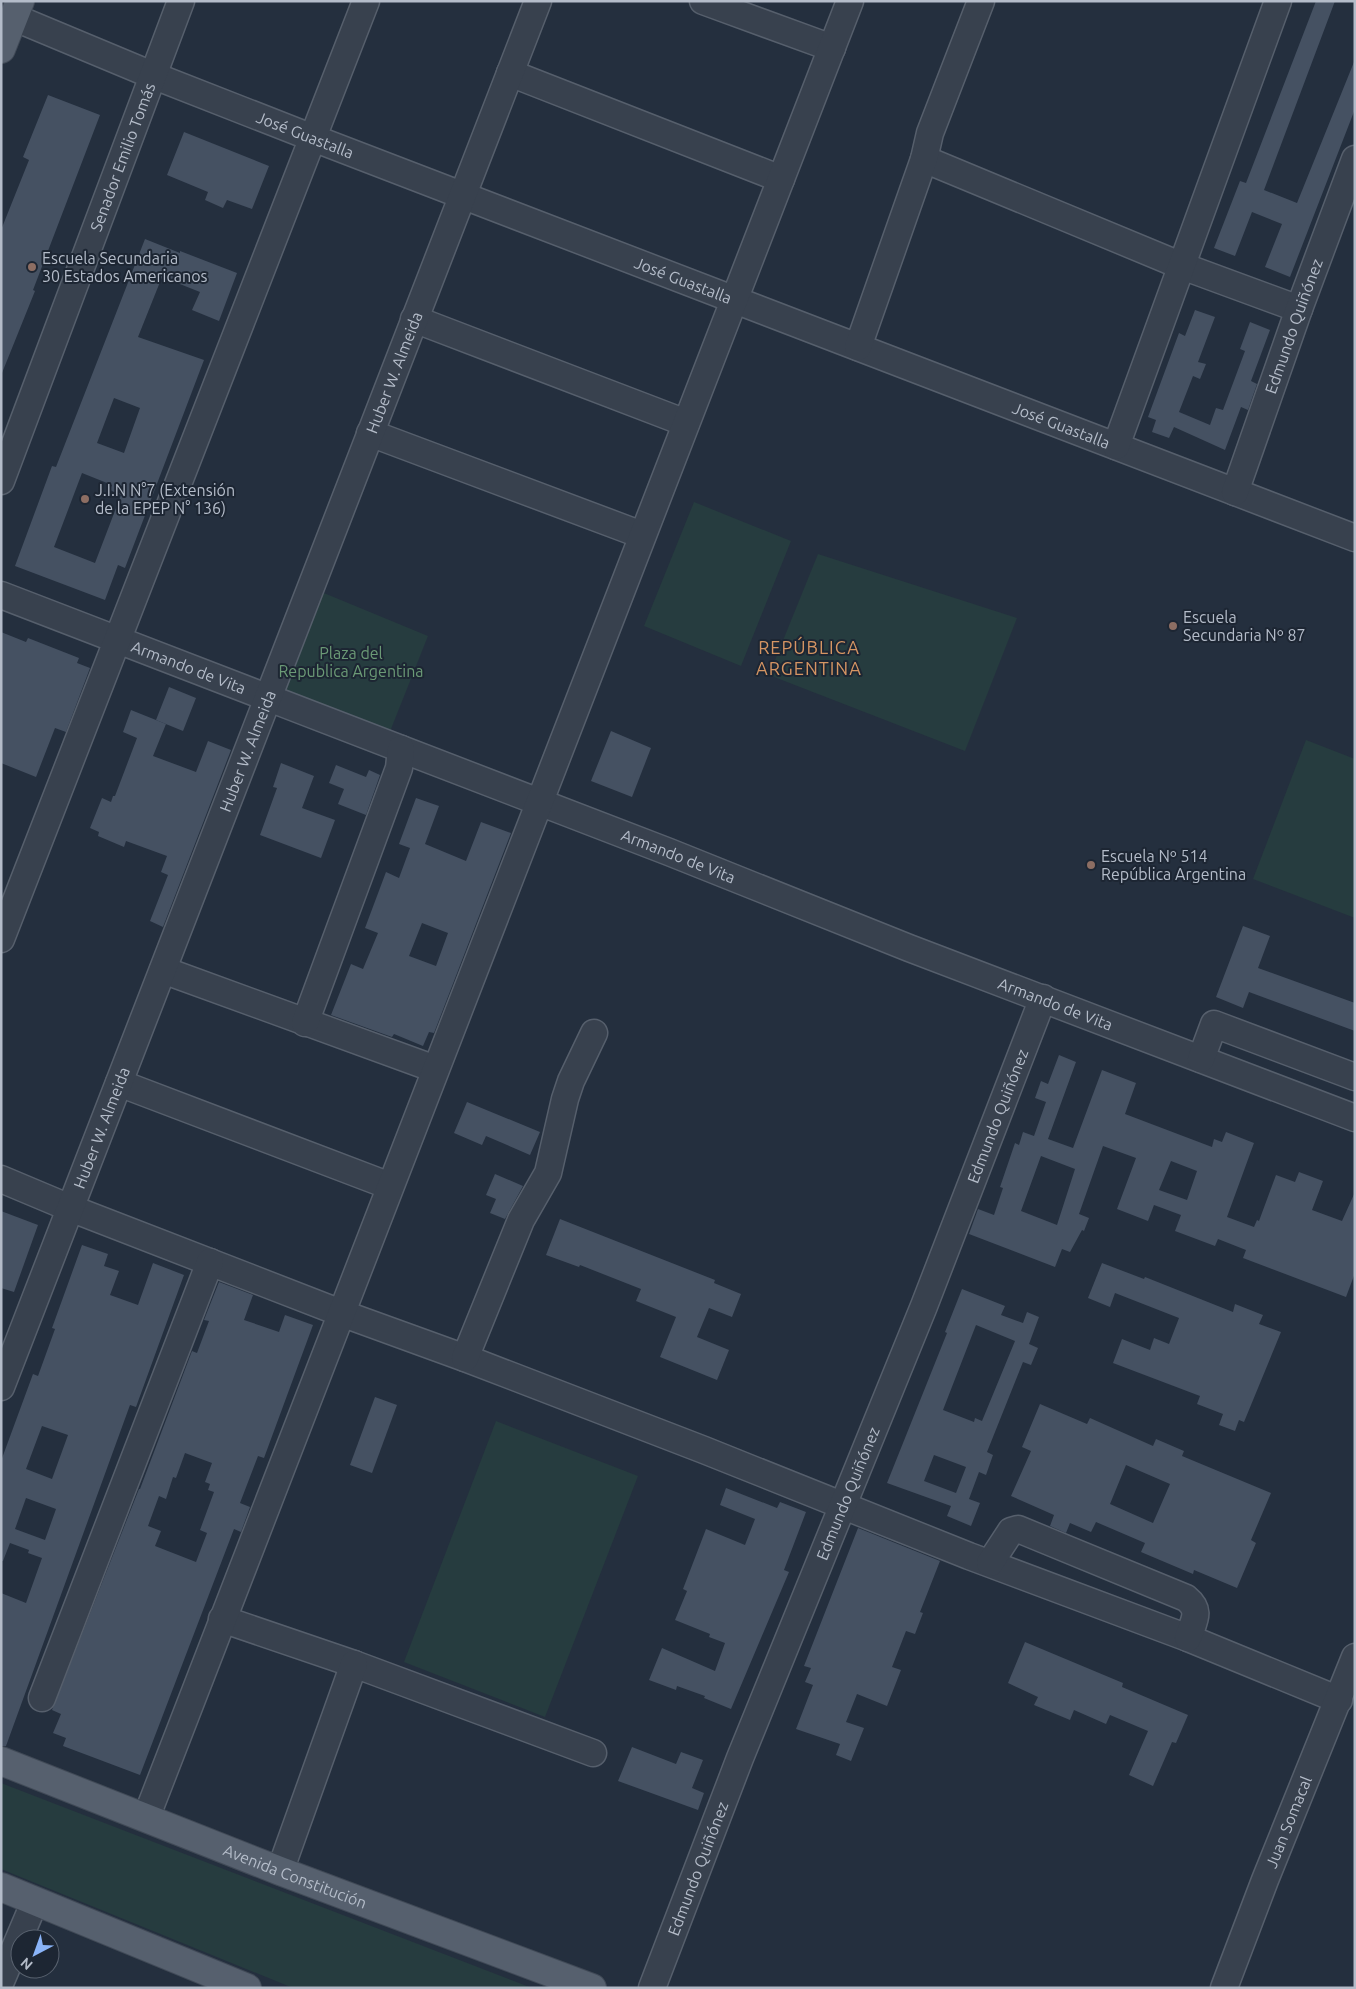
<svg xmlns="http://www.w3.org/2000/svg" width="1356" height="1989" font-family="Ubuntu,sans-serif">
	<style>
		.green { fill: #263c3f }
		.building { fill: #455162; fill-rule: evenodd }
		.lines { fill: none; stroke-linecap: round; stroke-linejoin: round }
		.minor-casing { stroke: #565f6c; stroke-width: 29 }
		.major-casing { stroke: #414a57; stroke-width: 30 }
		.minor { stroke: #38414e; stroke-width: 26 }
		.major { stroke: #56606e; stroke-width: 28 }
		.education-dot { fill: #8d6e63; stroke: #1d2633; stroke-width: 2 }
		.labels { text-anchor: middle; dominant-baseline: central; stroke-width: 4; stroke-linejoin: round; paint-order: stroke }
		.street-label { font-size: 16px; fill: #b4bcc9; stroke: #1d2633 }
		.poi-label { font-size: 16px; fill: #b4bcc9; stroke: #1d2633; text-anchor: start }
		.park-label { font-size: 16px; fill: #6b9a76; stroke: #1d2633 }
		.neighbourhood-label { font-size: 18px; letter-spacing: 1px; fill: #d59563; stroke: #1d2633 }
	</style>
	<rect width="100%" height="100%" fill="#242f3e"/>
	<!-- green -->
	<g class="green">
		<path d="M694,502L791,541L741,666L644,626Z"/>
		<path d="M818,554L1017,618L965,751L769,675Z"/>
		<path d="M319,591L428,636L389,734L279,691Z"/>
		<path d="M1306,740L1355,759V918L1253,879Z"/>
		<path d="M496,1421L638,1476L545,1717L404,1662Z"/>
		<path d="M1,1783L532,1988H293L1,1869Z"/>
	</g>
	<!-- building -->
	<g class="building">
		<path d="M1316,1H1335L1264,190L1297,203L1354,62L1355,109L1290,277L1265,267L1282,224L1252,212L1235,256L1214,248L1240,181L1246,183Z"/>
		<path d="M48,95L100,115L33,290L35,291L2,373L1,230L29,160L23,157Z"/>
		<path d="M184,132L269,166L252,209L227,200L223,208L205,200L208,192L167,175Z"/>
		<path d="M145,239L180,253V251L237,273L219,321L192,310L200,292L162,277L138,337L204,360L125,568L118,565L105,600L15,566L52,466L56,467ZM114,398L140,408L124,453L97,443ZM82,473L112,485L110,490L121,495L95,563L54,547Z"/>
		<path d="M1195,310L1215,317L1198,362L1206,364L1200,379L1193,376L1179,412L1210,425L1216,408L1223,410L1245,351L1240,349L1250,322L1270,330L1251,381L1257,384L1248,410L1241,407L1225,450L1174,427L1169,438L1152,432L1156,420L1148,417L1179,333L1185,336Z"/>
		<path d="M1,632L26,642L28,638L79,658L77,663L90,668L66,732L55,728L36,777L1,763Z"/>
		<path d="M169,687L196,698L183,731L156,720Z"/>
		<path d="M131,710L166,724L153,756L196,772L208,741L231,750L163,927L150,921L168,875L161,872L167,856L126,841L124,847L98,836L99,832L90,828L102,798L111,802L113,796H115L137,738L123,732Z"/>
		<path d="M611,731L651,748L632,797L591,781Z"/>
		<path d="M281,763L314,776L302,808L335,820L321,858L260,835L277,788L273,787Z"/>
		<path d="M336,765L366,777L369,770L380,775L366,815L338,804L344,789L329,783Z"/>
		<path d="M416,798L439,806L425,844L466,861L481,822L511,833L434,1033L429,1032L423,1046L394,1034L392,1037L331,1015L351,964L363,969L378,933L365,928L386,872L399,878L410,848L399,844ZM422,923L448,933L436,966L409,956Z"/>
		<path d="M1243,926L1270,936L1258,968L1355,1003V1031L1249,992L1243,1008L1216,997Z"/>
		<path d="M1059,1055L1076,1062L1048,1139L1073,1148L1102,1070L1136,1083L1125,1114L1212,1147L1214,1139L1222,1142L1226,1132L1254,1143L1227,1217L1254,1227L1257,1220L1259,1221L1276,1175L1295,1182L1299,1172L1323,1181L1312,1210L1342,1221L1355,1192V1273L1346,1297L1243,1258L1246,1250L1218,1239L1215,1246L1175,1231L1181,1215L1154,1205L1148,1221L1117,1209L1136,1158L1103,1146L1079,1214L1089,1218L1084,1231L1082,1230L1070,1252L1062,1249L1055,1267L969,1234L978,1209L994,1215L1003,1188L1000,1187L1015,1143L1019,1145L1023,1132L1034,1136L1046,1102L1035,1098L1041,1081L1048,1084ZM1041,1156L1075,1169L1057,1225L1021,1211ZM1171,1161L1197,1171L1187,1200L1159,1190Z"/>
		<path d="M467,1102L540,1132L530,1155L486,1136L482,1145L454,1133Z"/>
		<path d="M495,1174L523,1186L505,1219L490,1213L496,1199L486,1195Z"/>
		<path d="M1,1211L38,1225L14,1292L1,1288Z"/>
		<path d="M560,1219L715,1280L714,1283L741,1294L732,1317L709,1308L697,1337L729,1350L717,1380L660,1357L676,1317L636,1301L641,1289L580,1265L579,1267L546,1255Z"/>
		<path d="M82,1245L108,1254L104,1266L119,1271L110,1295L138,1305L153,1263L184,1275L136,1407L130,1405L6,1746H1V1593L26,1603L42,1558L28,1553L29,1550L10,1543L3,1561H1V1461L33,1374L38,1376L55,1329L52,1328ZM42,1426L68,1435L52,1479L26,1469ZM26,1498L56,1509L45,1540L15,1529Z"/>
		<path d="M1102,1263L1144,1279L1145,1277L1233,1312L1235,1304L1263,1315L1259,1324L1281,1332L1244,1422L1239,1420L1235,1431L1219,1425L1223,1414L1197,1404L1200,1396L1113,1363L1122,1339L1150,1350L1154,1338L1169,1344L1179,1318L1115,1293L1110,1307L1088,1298Z"/>
		<path d="M219,1282L253,1295L244,1320L279,1332L285,1315L313,1325L264,1458L258,1456L240,1503L250,1507L241,1532L234,1529L140,1775L63,1746L66,1738L53,1733L61,1714L52,1710L139,1489H140L192,1351L197,1353L209,1321L204,1320ZM185,1453L212,1463L205,1482L210,1484L208,1490L214,1492L200,1530L207,1533L196,1562L155,1546L161,1531L148,1526L159,1496L166,1499L173,1477L176,1478Z"/>
		<path d="M962,1289L1005,1306L1001,1315L1023,1323L1027,1312L1039,1317L1029,1344L1038,1348L1031,1365L1023,1362L987,1452L993,1455L986,1475L979,1472L969,1499L980,1503L971,1526L947,1516L951,1506L887,1483L947,1333L945,1332ZM976,1325L1015,1341L982,1421L975,1418L974,1422L943,1410ZM934,1455L966,1467L956,1493L924,1481Z"/>
		<path d="M375,1397L397,1405L372,1473L350,1465Z"/>
		<path d="M1040,1404L1087,1424L1090,1418L1153,1446L1156,1439L1184,1451L1182,1456L1271,1493L1251,1540L1256,1543L1237,1588L1194,1570L1193,1574L1141,1552L1145,1543L1096,1522L1091,1532L1070,1523L1066,1533L1050,1526L1054,1515L1011,1496L1031,1451L1022,1447ZM1126,1465L1170,1484L1153,1523L1110,1504Z"/>
		<path d="M726,1488L777,1508L780,1502L806,1512L784,1570L789,1572L731,1709L704,1698L705,1696L677,1686L676,1690L649,1680L662,1648L715,1671L725,1643L709,1637L710,1634L675,1620L687,1591L683,1589L706,1529L745,1545L755,1519L720,1505Z"/>
		<path d="M858,1528L940,1561L920,1612L923,1613L915,1634L906,1631L892,1667L901,1670L887,1706L857,1694L846,1722L864,1728L851,1761L836,1755L840,1744L796,1729L813,1685L805,1682L811,1668L804,1666Z"/>
		<path d="M1025,1642L1123,1683L1122,1687L1188,1715L1176,1743L1172,1742L1153,1786L1129,1775L1148,1731L1110,1715L1106,1724L1074,1710L1070,1720L1034,1705L1038,1697L1008,1683Z"/>
		<path d="M632,1747L676,1764L681,1752L703,1760L692,1788L704,1793L698,1810L618,1781Z"/>
	</g>
	<g class="lines">
		<defs>
			<g id="minor">
				<path d="M703,1L832,48"/>
				<path id="s1" d="M13,17L152,75L313,138L1355,538"/>
				<path d="M510,73L781,179"/>
				<path d="M924,159L1182,266L1299,309"/>
				<path d="M414,319L686,423"/>
				<path d="M858,347L924,159L930,133L981,1"/>
				<path d="M370,433L642,535"/>
				<path d="M1116,446L1278,1"/>
				<path id="s2" d="M1,481L181,1"/>
				<path id="s3" d="M1235,492L1299,309L1355,159"/>
				<path id="s4" d="M1,595L669,852L909,948L1355,1118"/>
				<path d="M1,939L366,1"/>
				<path d="M163,970L435,1069"/>
				<path d="M305,1023L399,768L401,749"/>
				<path d="M1201,1059L1214,1024L1355,1077"/>
				<path d="M119,1083L390,1186"/>
				<path d="M1,1179L70,1208L341,1313L465,1358L704,1450L969,1556L1188,1638L1339,1700"/>
				<path d="M465,1358L521,1220L548,1173L565,1099L571,1081L594,1033"/>
				<path id="s5" d="M1,1387L538,1"/>
				<path d="M990,1563L1011,1531L1018,1529L1186,1598C1202,1611 1194,1620 1188,1638"/>
				<path d="M222,1619L354,1664L593,1753"/>
				<path d="M42,1698L210,1262"/>
				<path d="M146,1818L850,1"/>
				<path d="M280,1871L354,1664"/>
				<path d="M1,1981L35,1901"/>
				<path id="s6" d="M652,1988L740,1758L924,1306L1043,998"/>
				<path id="s7" d="M1224,1988L1265,1880L1355,1657"/>
			</g>
			<g id="major">
				<path d="M1,49L20,1"/>
				<path id="s8" d="M1,1761L280,1871L592,1988"/>
				<path d="M1,1887L247,1988"/>
			</g>
		</defs>
		<!-- minor casing -->
		<use href="#minor" class="minor-casing"/>
		<!-- major casing -->
		<use href="#major" class="major-casing"/>
		<!-- minor -->
		<use href="#minor" class="minor"/>
		<!-- major -->
		<use href="#major" class="major"/>
	</g>
	<!-- markers -->
	<g class="education-dot">
		<circle cx="32" cy="267" r="5"/>
		<circle cx="85" cy="499" r="5"/>
		<circle cx="1173" cy="626" r="5"/>
		<circle cx="1091" cy="865" r="5"/>
	</g>
	<g class="labels">
		<!-- street labels -->
		<g class="street-label">
			<text stroke="none"><textPath href="#s1" startOffset="315">José Guastalla</textPath></text>
			<text stroke="none"><textPath href="#s2" startOffset="346">Senador Emilio Tomás</textPath></text>
			<text stroke="none"><textPath href="#s1" startOffset="720">José Guastalla</textPath></text>
			<text stroke="none"><textPath href="#s3" startOffset="176">Edmundo Quiñónez</textPath></text>
			<text stroke="none"><textPath href="#s5" startOffset="1088">Huber W. Almeida</textPath></text>
			<text stroke="none"><textPath href="#s1" startOffset="1125">José Guastalla</textPath></text>
			<text stroke="none"><textPath href="#s4" startOffset="201">Armando de Vita</textPath></text>
			<text stroke="none"><textPath href="#s5" startOffset="682">Huber W. Almeida</textPath></text>
			<text stroke="none"><textPath href="#s4" startOffset="726">Armando de Vita</textPath></text>
			<text stroke="none"><textPath href="#s4" startOffset="1131">Armando de Vita</textPath></text>
			<text stroke="none"><textPath href="#s6" startOffset="938">Edmundo Quiñónez</textPath></text>
			<text stroke="none"><textPath href="#s5" startOffset="278">Huber W. Almeida</textPath></text>
			<text stroke="none"><textPath href="#s6" startOffset="532">Edmundo Quiñónez</textPath></text>
			<text stroke="none"><textPath href="#s7" startOffset="178">Juan Somacal</textPath></text>
			<text stroke="none"><textPath href="#s6" startOffset="128">Edmundo Quiñónez</textPath></text>
			<text stroke="none"><textPath href="#s8" startOffset="316">Avenida Constitución</textPath></text>
		</g>
		<!-- poi labels -->
		<g class="poi-label">
			<text x="42" y="258">Escuela Secundaria<tspan x="42" dy="18">30 Estados Americanos</tspan></text>
			<text x="95" y="490">J.I.N N°7 (Extensión<tspan x="95" dy="18">de la EPEP N° 136)</tspan></text>
			<text x="1183" y="617">Escuela<tspan x="1183" dy="18">Secundaria Nº 87</tspan></text>
			<text x="1101" y="856">Escuela Nº 514<tspan x="1101" dy="18">República Argentina</tspan></text>
		</g>
		<!-- park labels -->
		<g class="park-label">
			<text x="351" y="653">Plaza del<tspan x="351" dy="18">Republica Argentina</tspan></text>
		</g>
		<!-- neighbourhood labels -->
		<g class="neighbourhood-label">
			<text x="809" y="647">REPÚBLICA<tspan x="809" dy="21">ARGENTINA</tspan></text>
		</g>
	</g>
	<!-- border -->
	<rect width="1356" height="1989" fill="none" stroke="#b4bcc9" stroke-width="5"/>
	<!-- north arrow -->
	<g transform="translate(35 1954) rotate(221)"><circle r="24" fill="#1d2633" stroke="#59626f"/>
	<path d="M0-4L9 19L0 12L-9 19Z" fill="#8ab4f8"/>
	<text y="-8" font-size="14" font-weight="bold" text-anchor="middle" fill="#b4bcc9">N</text>
	</g>
</svg>
